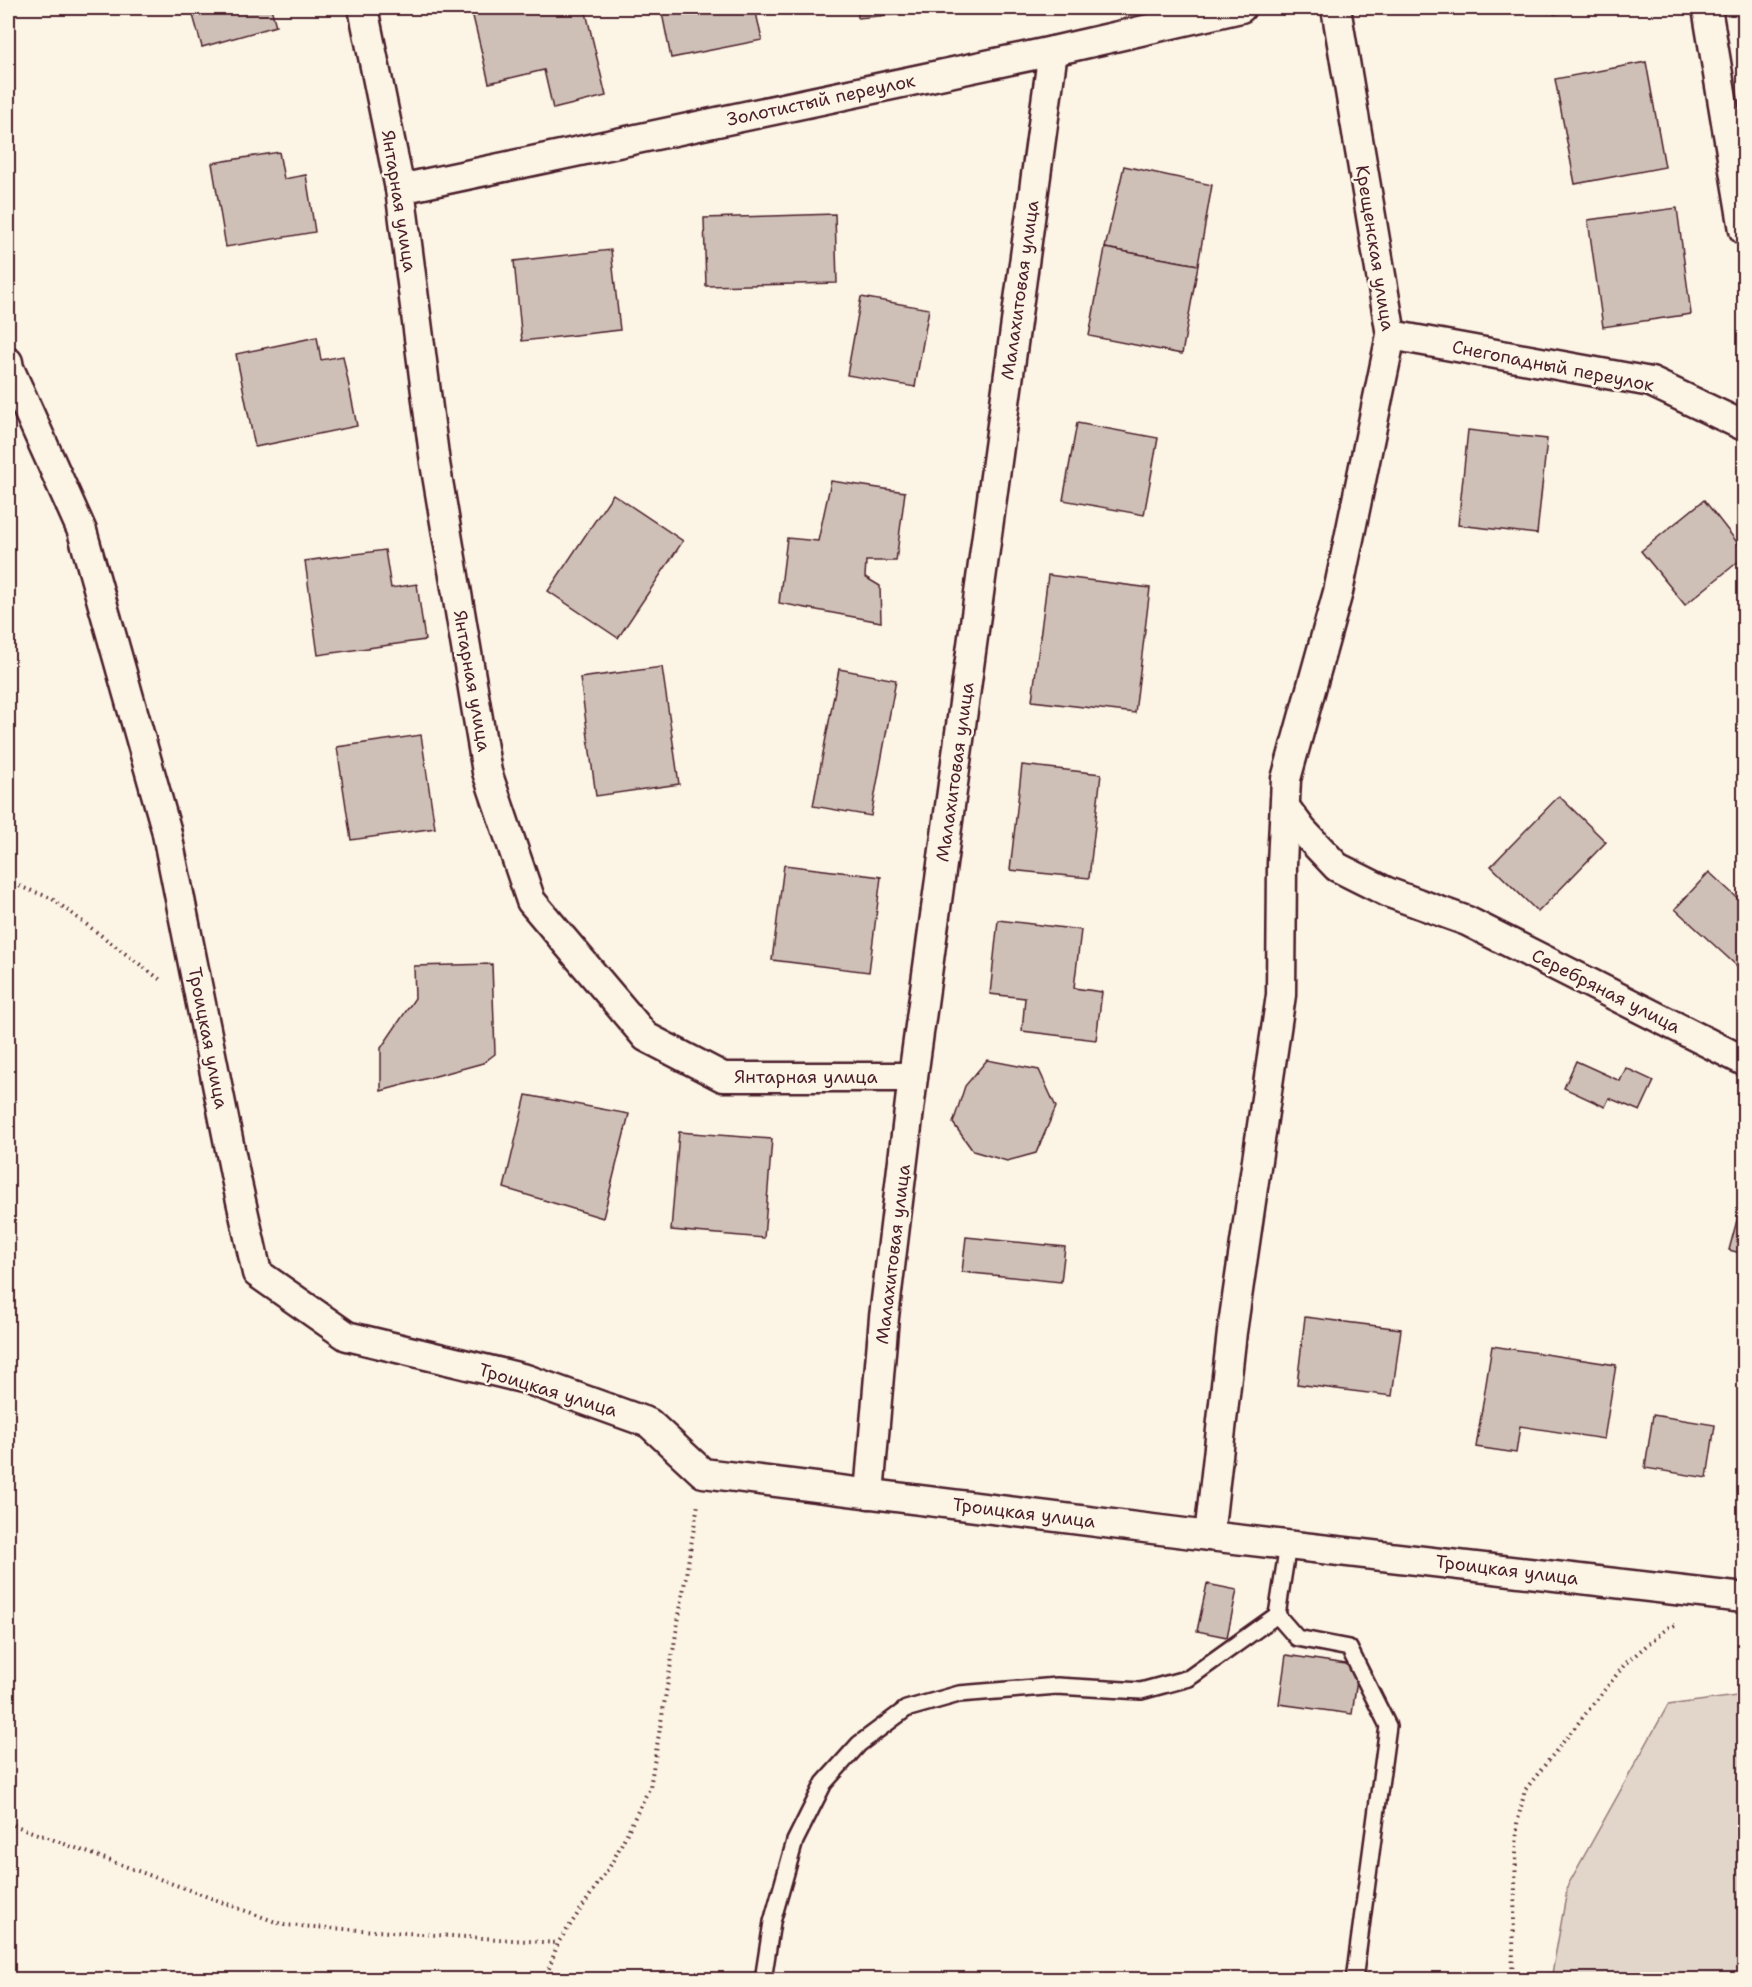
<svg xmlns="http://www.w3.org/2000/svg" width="1752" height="1987" font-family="'Shantell Sans',sans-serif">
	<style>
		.green { fill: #e2d5ca; stroke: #967a7a; stroke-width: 1.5 }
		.building { fill: #cfc0b7; stroke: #4a1f2b; stroke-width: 1.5 }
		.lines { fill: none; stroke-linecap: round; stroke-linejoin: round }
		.service-casing { stroke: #4a1f2b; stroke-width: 20 }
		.minor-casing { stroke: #4a1f2b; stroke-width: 33 }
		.path { stroke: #4a1f2b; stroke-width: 4; stroke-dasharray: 1.5 4.5; stroke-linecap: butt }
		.service { stroke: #fcf5e5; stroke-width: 15 }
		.minor { stroke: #fcf5e5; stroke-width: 28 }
		.labels { text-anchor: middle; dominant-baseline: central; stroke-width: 5; stroke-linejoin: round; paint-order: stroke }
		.street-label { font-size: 18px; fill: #4a1f2b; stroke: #fcf5e5 }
	</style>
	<rect width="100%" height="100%" fill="#fcf5e5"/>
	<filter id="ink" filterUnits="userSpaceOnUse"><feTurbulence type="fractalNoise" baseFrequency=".0167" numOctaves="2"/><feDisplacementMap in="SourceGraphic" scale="12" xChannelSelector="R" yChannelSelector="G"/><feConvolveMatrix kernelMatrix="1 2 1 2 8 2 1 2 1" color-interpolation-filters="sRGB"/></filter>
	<g filter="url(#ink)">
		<!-- green -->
		<path class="green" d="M1744,1695V1979H1551L1568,1885L1668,1705Z"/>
		<!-- building -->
		<g class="building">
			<path d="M191,8H271L276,26L202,47Z"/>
			<path d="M471,8H585L606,96L553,109L544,70L489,83Z"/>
			<path d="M661,8H755L762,40L671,58Z"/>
			<path d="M857,8H932V11L858,18Z"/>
			<path d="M1553,8H1583L1554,14Z"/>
			<path d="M1646,62L1665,167L1575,184L1555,79Z"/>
			<path d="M279,152L284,179L306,175L315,232L226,247L212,163Z"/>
			<path d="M1124,166L1212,185L1198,265L1105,248Z"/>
			<path d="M1677,208L1691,314L1603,327L1588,220Z"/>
			<path d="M835,214L837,283L706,286L704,218Z"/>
			<path d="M1105,248L1198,265L1182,354L1089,336Z"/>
			<path d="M611,250L620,330L522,341L514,261Z"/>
			<path d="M861,297L929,309L915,387L847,375Z"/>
			<path d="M317,337L321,360L343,356L357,426L255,447L236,354Z"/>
			<path d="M1077,423L1158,438L1144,515L1063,500Z"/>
			<path d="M1468,430L1547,439L1537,534L1458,525Z"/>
			<path d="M831,481L905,492L896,561H866L865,577L880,586L881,622L779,603L787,538L818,541Z"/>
			<path d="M613,494L683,541L618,638L548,591Z"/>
			<path d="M1704,500L1744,551V557L1685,605L1641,551Z"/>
			<path d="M385,550L391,588L417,584L425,640L318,655L305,561Z"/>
			<path d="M1048,575L1150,588L1135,713L1032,701Z"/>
			<path d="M662,667L679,784L596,796L580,678Z"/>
			<path d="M839,669L896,680L871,816L813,806Z"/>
			<path d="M421,735L435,828L351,840L337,747Z"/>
			<path d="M1022,765L1101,774L1089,878L1010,870Z"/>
			<path d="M1559,796L1606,842L1538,912L1491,866Z"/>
			<path d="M784,865L881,877L869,972L772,960Z"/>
			<path d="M1709,872L1744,904V960L1738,967L1675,909Z"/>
			<path d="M998,920L1081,930L1074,988L1102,992L1096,1040L1022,1031L1025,998L990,994Z"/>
			<path d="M492,964L495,1054L483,1063L381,1091V1048L415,998L414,966Z"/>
			<path d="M987,1060L1039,1070L1056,1107L1036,1153L1007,1161L973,1151L953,1123L965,1086Z"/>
			<path d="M1576,1061L1620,1081L1626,1068L1654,1081L1640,1111L1609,1098L1605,1107L1564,1088Z"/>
			<path d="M526,1095L629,1114L603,1218L504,1188Z"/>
			<path d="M679,1132L772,1139L764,1238L671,1230Z"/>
			<path d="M1744,1194V1254L1729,1250Z"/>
			<path d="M966,1237L1065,1247L1061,1282L962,1272Z"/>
			<path d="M1305,1317L1401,1329L1392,1396L1297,1384Z"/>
			<path d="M1492,1346L1616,1365L1604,1439L1520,1426L1516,1453L1476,1447Z"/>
			<path d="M1653,1415L1715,1425L1707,1478L1645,1468Z"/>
			<path d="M1207,1584L1237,1590L1227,1637L1197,1631Z"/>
			<path d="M1286,1655L1359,1666L1352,1714L1279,1704Z"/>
		</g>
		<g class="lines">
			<defs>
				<g id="service">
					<path d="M1277,1615L1297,1638L1349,1648L1388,1726L1354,1980"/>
					<path d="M763,1980L772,1922L795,1841L824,1783L859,1744L906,1709L959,1694L1057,1686L1141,1691L1189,1678L1277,1615L1288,1545"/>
				</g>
				<g id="minor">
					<path d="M363,8L400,189L435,463L487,772L531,901L646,1037L723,1077H913"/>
					<path d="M1707,8L1744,230"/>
					<path d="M400,189L1053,51L1241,8"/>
					<path d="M1391,335L1651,382L1744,426"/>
					<path d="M8,362L9,368L82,531L166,829L235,1174L257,1273L347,1336L526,1379L649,1423L703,1473L1209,1536L1744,1598"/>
					<path d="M1285,807L1302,830L1337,867L1387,892L1467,921L1744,1061"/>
					<path d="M869,1494L884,1317L913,1077L1053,51"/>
					<path d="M1209,1536L1232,1332L1281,995L1282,864L1286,779L1338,592L1391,335L1336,8"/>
				</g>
			</defs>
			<!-- service casing -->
			<use href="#service" class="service-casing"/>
			<!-- minor casing -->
			<use href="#minor" class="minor-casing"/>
			<!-- path -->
			<g class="path">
				<path d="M8,882L51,898L162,981"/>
				<path d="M8,1823L284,1925L558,1943"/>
				<path d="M545,1980L558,1943L612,1863L650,1787L698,1504"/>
				<path d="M1512,1980L1517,1824L1525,1790L1626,1663L1667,1628L1675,1625"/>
			</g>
			<!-- service -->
			<use href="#service" class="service"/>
			<!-- minor -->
			<use href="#minor" class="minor"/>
		</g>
	</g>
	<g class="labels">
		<!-- street labels -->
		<g class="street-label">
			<text transform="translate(821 100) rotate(-12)">Золотистый переулок</text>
			<text transform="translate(399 201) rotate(81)">Янтарная улица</text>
			<text transform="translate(1375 248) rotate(81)">Крещенская улица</text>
			<text transform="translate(1020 290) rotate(-82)">Малахитовая улица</text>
			<text transform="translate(1553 366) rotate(11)">Снегопадный переулок</text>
			<text transform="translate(472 681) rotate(80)">Янтарная улица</text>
			<text transform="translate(955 772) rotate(-82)">Малахитовая улица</text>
			<text transform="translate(1606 991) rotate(27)">Серебряная улица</text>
			<text transform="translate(208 1038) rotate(79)">Троицкая улица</text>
			<text x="806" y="1077">Янтарная улица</text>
			<text transform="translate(893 1254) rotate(-83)">Малахитовая улица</text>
			<text transform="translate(548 1390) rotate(17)">Троицкая улица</text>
			<text transform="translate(1024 1513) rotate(7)">Троицкая улица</text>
			<text transform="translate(1507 1570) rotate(7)">Троицкая улица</text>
		</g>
	</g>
	<!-- margin -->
	<rect width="1752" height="1987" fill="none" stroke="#fcf5e5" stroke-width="30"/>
	<rect x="15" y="15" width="1722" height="1957" fill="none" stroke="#4a1f2b" stroke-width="2" filter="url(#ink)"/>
</svg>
